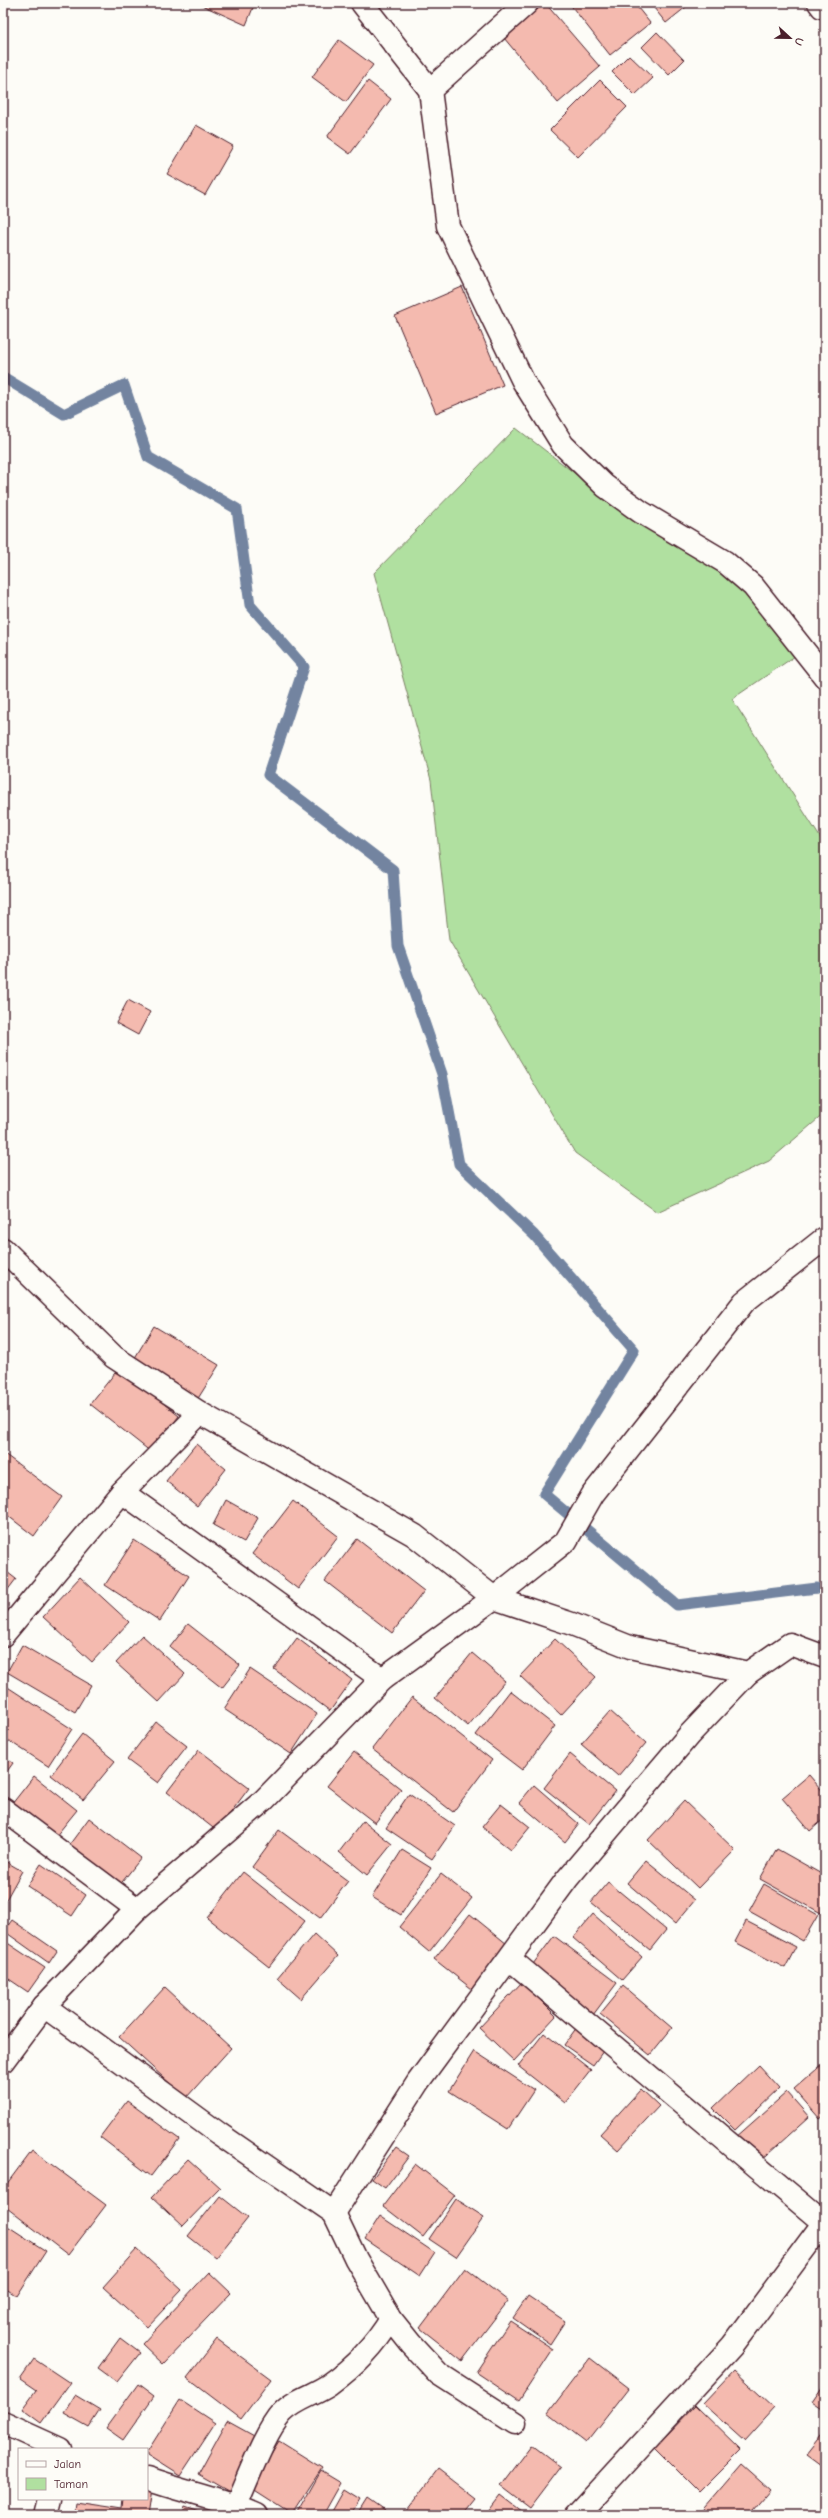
<svg xmlns="http://www.w3.org/2000/svg" width="828" height="2518" font-family="'Comic Neue',sans-serif">
	<style>
		.green { fill: #b0e0a0; stroke: #7d8066 }
		.lines { fill: none; stroke-linecap: round; stroke-linejoin: round }
		.stream { stroke: #7384a0; stroke-width: 11 }
		.building { fill: #f4baaf; stroke: #4a1f2b }
		.minor-casing { stroke: #4a1f2b; stroke-width: 25 }
		.minor { stroke: #fdfcf7; stroke-width: 22 }
	</style>
	<rect width="100%" height="100%" fill="#fdfcf7"/>
	<filter id="ink" filterUnits="userSpaceOnUse"><feTurbulence type="fractalNoise" baseFrequency=".025" numOctaves="2"/><feDisplacementMap in="SourceGraphic" scale="8" xChannelSelector="R" yChannelSelector="G"/><feConvolveMatrix kernelMatrix="1 2 1 2 8 2 1 2 1" color-interpolation-filters="sRGB"/></filter>
	<g filter="url(#ink)">
		<!-- green -->
		<path class="green" d="M516,428L643,526L719,566L801,652L732,699L825,845V1113L769,1161L657,1212L575,1153L449,940L431,780L374,573Z"/>
		<g class="lines">
			<!-- stream -->
			<path class="stream" d="M3,377L64,414L124,385L148,457L237,509L250,605L304,667L268,775L393,870L398,946L442,1074L459,1164L534,1235L634,1350L544,1494L677,1605L817,1588L825,1591"/>
		</g>
		<!-- building -->
		<g class="building">
			<path d="M197,3H255L246,25Z"/>
			<path d="M545,3L600,67L558,103L504,38Z"/>
			<path d="M569,3H634L650,23L610,55Z"/>
			<path d="M650,3H691L666,23Z"/>
			<path d="M657,32L684,60L669,75L642,47Z"/>
			<path d="M339,40L373,65L346,102L312,77Z"/>
			<path d="M629,55L653,78L635,95L612,72Z"/>
			<path d="M600,80L627,107L578,157L550,130Z"/>
			<path d="M368,81L391,99L350,154L327,137Z"/>
			<path d="M196,125L233,146L205,195L167,174Z"/>
			<path d="M462,287L503,385L436,413L395,316Z"/>
			<path d="M128,1000L150,1012L138,1035L116,1023Z"/>
			<path d="M154,1326L219,1365L197,1400L133,1361Z"/>
			<path d="M119,1368L179,1416L151,1452L90,1404Z"/>
			<path d="M196,1444L226,1469L197,1506L166,1481Z"/>
			<path d="M3,1453L62,1497L34,1536L3,1512Z"/>
			<path d="M226,1500L258,1518L244,1542L213,1525Z"/>
			<path d="M293,1501L338,1536L298,1589L252,1554Z"/>
			<path d="M357,1539L424,1591L392,1633L325,1581Z"/>
			<path d="M134,1540L189,1576L160,1621L105,1585Z"/>
			<path d="M3,1569L16,1579L3,1596Z"/>
			<path d="M80,1577L129,1622L92,1662L43,1617Z"/>
			<path d="M188,1624L240,1665L222,1688L170,1647Z"/>
			<path d="M142,1635L185,1674L159,1702L116,1663Z"/>
			<path d="M297,1638L352,1680L330,1711L274,1669Z"/>
			<path d="M555,1639L596,1677L561,1715L520,1676Z"/>
			<path d="M22,1645L91,1685L75,1712L7,1672Z"/>
			<path d="M472,1653L505,1681L468,1726L435,1698Z"/>
			<path d="M250,1669L317,1714L291,1754L224,1709Z"/>
			<path d="M3,1684L72,1729L48,1766L3,1737Z"/>
			<path d="M510,1691L555,1726L522,1770L476,1735Z"/>
			<path d="M412,1697L492,1760L453,1812L372,1749Z"/>
			<path d="M610,1711L646,1743L618,1776L581,1744Z"/>
			<path d="M156,1722L187,1746L158,1783L127,1760Z"/>
			<path d="M82,1734L115,1761L83,1800L51,1775Z"/>
			<path d="M199,1750L249,1788L217,1831L167,1792Z"/>
			<path d="M354,1752L401,1789L375,1823L327,1786Z"/>
			<path d="M570,1754L615,1791L589,1824L544,1788Z"/>
			<path d="M3,1756L13,1763L3,1777Z"/>
			<path d="M809,1775L825,1794V1818L810,1831L782,1798Z"/>
			<path d="M34,1776L77,1810L51,1842L8,1809Z"/>
			<path d="M534,1785L579,1824L565,1842L519,1803Z"/>
			<path d="M409,1794L455,1826L432,1859L386,1828Z"/>
			<path d="M684,1801L735,1850L698,1888L648,1840Z"/>
			<path d="M501,1804L530,1827L511,1850L482,1827Z"/>
			<path d="M89,1818L141,1858L115,1891L64,1852Z"/>
			<path d="M363,1821L392,1844L367,1875L339,1852Z"/>
			<path d="M279,1830L348,1881L320,1918L252,1867Z"/>
			<path d="M777,1849L825,1876V1906L821,1913L760,1879Z"/>
			<path d="M402,1850L431,1868L401,1915L372,1897Z"/>
			<path d="M3,1860L22,1871L3,1905Z"/>
			<path d="M646,1860L695,1900L675,1924L627,1883Z"/>
			<path d="M41,1864L86,1895L72,1916L27,1886Z"/>
			<path d="M243,1872L305,1921L269,1967L207,1918Z"/>
			<path d="M441,1874L472,1898L429,1952L399,1927Z"/>
			<path d="M608,1882L666,1930L650,1950L591,1902Z"/>
			<path d="M764,1884L818,1915L803,1941L749,1911Z"/>
			<path d="M470,1914L507,1944L472,1989L434,1959Z"/>
			<path d="M593,1914L642,1957L622,1980L573,1938Z"/>
			<path d="M12,1920L57,1951L49,1963L4,1931Z"/>
			<path d="M746,1921L796,1947L785,1968L735,1942Z"/>
			<path d="M314,1934L338,1956L301,1999L277,1978Z"/>
			<path d="M554,1936L617,1983L593,2015L530,1968Z"/>
			<path d="M3,1940L45,1968L28,1992L3,1975Z"/>
			<path d="M522,1982L556,2016L514,2061L479,2028Z"/>
			<path d="M623,1986L672,2028L650,2055L600,2014Z"/>
			<path d="M165,1987L231,2048L186,2098L119,2037Z"/>
			<path d="M577,2027L606,2047L593,2065L564,2045Z"/>
			<path d="M544,2033L591,2070L565,2103L518,2066Z"/>
			<path d="M474,2051L534,2090L508,2129L449,2091Z"/>
			<path d="M825,2062V2115L820,2119L794,2089Z"/>
			<path d="M758,2065L779,2088L735,2130L713,2108Z"/>
			<path d="M641,2089L659,2106L618,2150L600,2134Z"/>
			<path d="M787,2092L809,2117L758,2163L735,2138Z"/>
			<path d="M127,2101L179,2139L151,2176L100,2137Z"/>
			<path d="M396,2147L409,2156L385,2188L372,2179Z"/>
			<path d="M32,2150L106,2205L68,2255L3,2205V2189Z"/>
			<path d="M188,2159L220,2188L183,2226L152,2197Z"/>
			<path d="M415,2164L455,2195L423,2237L383,2206Z"/>
			<path d="M220,2196L248,2218L216,2258L188,2236Z"/>
			<path d="M456,2199L484,2217L456,2257L429,2239Z"/>
			<path d="M380,2216L435,2253L420,2276L365,2239Z"/>
			<path d="M3,2223L46,2251L17,2296L3,2287Z"/>
			<path d="M137,2249L182,2290L147,2327L103,2287Z"/>
			<path d="M465,2268L508,2301L462,2361L420,2328Z"/>
			<path d="M209,2272L231,2293L163,2364L142,2344Z"/>
			<path d="M528,2296L565,2321L550,2344L513,2318Z"/>
			<path d="M510,2321L553,2349L519,2401L476,2372Z"/>
			<path d="M120,2338L140,2353L117,2382L98,2368Z"/>
			<path d="M217,2339L271,2379L241,2419L187,2378Z"/>
			<path d="M590,2358L629,2388L586,2443L548,2413Z"/>
			<path d="M34,2359L70,2383L41,2423L22,2409L36,2390L20,2379Z"/>
			<path d="M734,2371L774,2408L744,2441L703,2404Z"/>
			<path d="M825,2383V2411L812,2402Z"/>
			<path d="M138,2384L154,2396L123,2440L106,2428Z"/>
			<path d="M75,2395L100,2410L89,2427L64,2413Z"/>
			<path d="M180,2400L215,2423L180,2476L147,2455V2452Z"/>
			<path d="M695,2406L741,2451L700,2492L655,2447Z"/>
			<path d="M227,2421L265,2442L235,2495L198,2474Z"/>
			<path d="M825,2431V2469L806,2455Z"/>
			<path d="M279,2441L322,2468L292,2514L250,2487Z"/>
			<path d="M532,2445L561,2467L530,2508L501,2486Z"/>
			<path d="M742,2465L770,2490L749,2515H699Z"/>
			<path d="M438,2469L477,2499L464,2515H403Z"/>
			<path d="M321,2471L341,2483L323,2515H296Z"/>
			<path d="M147,2488L153,2489L149,2515H74L76,2502L122,2509L123,2499H147Z"/>
			<path d="M344,2490L360,2500L351,2515H330Z"/>
			<path d="M500,2495L526,2515H485Z"/>
			<path d="M367,2499L384,2511L381,2515H357Z"/>
			<path d="M185,2507L209,2515H182Z"/>
		</g>
		<g class="lines">
			<defs>
				<g id="minor">
					<path d="M362,3L430,90L448,226L523,381L563,445L605,486L641,512L725,562L753,586L825,677"/>
					<path d="M819,3L822,7"/>
					<path d="M430,90L527,3"/>
					<path d="M3,1249L114,1357L200,1413L414,1535L494,1598L572,1624L630,1647L748,1673L790,1644L825,1657"/>
					<path d="M122,1492L382,1679"/>
					<path d="M3,1635L122,1492L200,1413"/>
					<path d="M3,1809L137,1909"/>
					<path d="M510,1959L824,2223"/>
					<path d="M44,2006L218,2133L334,2213L356,2259L391,2319L411,2344L439,2374L515,2423"/>
					<path d="M3,2061L44,2006L137,1909L264,1800L382,1679L494,1598L566,1541L593,1494L744,1302L825,1238"/>
					<path d="M334,2213L418,2082L567,1879L689,1735L748,1673"/>
					<path d="M3,2423L60,2449"/>
					<path d="M147,2479C183,2492 222,2499 257,2515"/>
					<path d="M236,2505C248,2479 264,2433 282,2413C294,2400 314,2395 329,2385C354,2367 375,2346 391,2319"/>
					<path d="M44,2515L48,2499"/>
					<path d="M577,2515L732,2346L825,2221"/>
				</g>
			</defs>
			<!-- minor casing -->
			<use href="#minor" class="minor-casing"/>
			<!-- minor -->
			<use href="#minor" class="minor"/>
		</g>
	</g>
	<!-- margin -->
	<rect width="828" height="2518" fill="none" stroke="#fdfcf7" stroke-width="16"/>
	<rect x="8" y="8" width="812" height="2502" fill="none" stroke="#4a1f2b" stroke-width="1.5" filter="url(#ink)"/>
	<!-- legend -->
	<rect x="18" y="2448" width="130" height="52" fill="#fdfcf7" stroke="#b5a4a5"/>
	<rect x="26" y="2461" width="20" height="6" fill="#fdfcf7" stroke="#b5a4a5"/>
	<text x="54" y="2468" font-size="12" fill="#4a1f2b">Jalan</text>
	<rect x="26" y="2478" width="20" height="12" fill="#b0e0a0" stroke="#b5a4a5"/>
	<text x="54" y="2488" font-size="12" fill="#4a1f2b">Taman</text>
	<!-- north arrow -->
	<g transform="translate(790 38) rotate(112)" stroke="#fdfcf7" stroke-width="3" paint-order="stroke">
	<path d="M0-3L7 15L0 10L-7 15Z" fill="#4a1f2b"/>
	<text y="-6" font-size="11" font-weight="bold" text-anchor="middle" fill="#4a1f2b">U</text>
	</g>
</svg>
